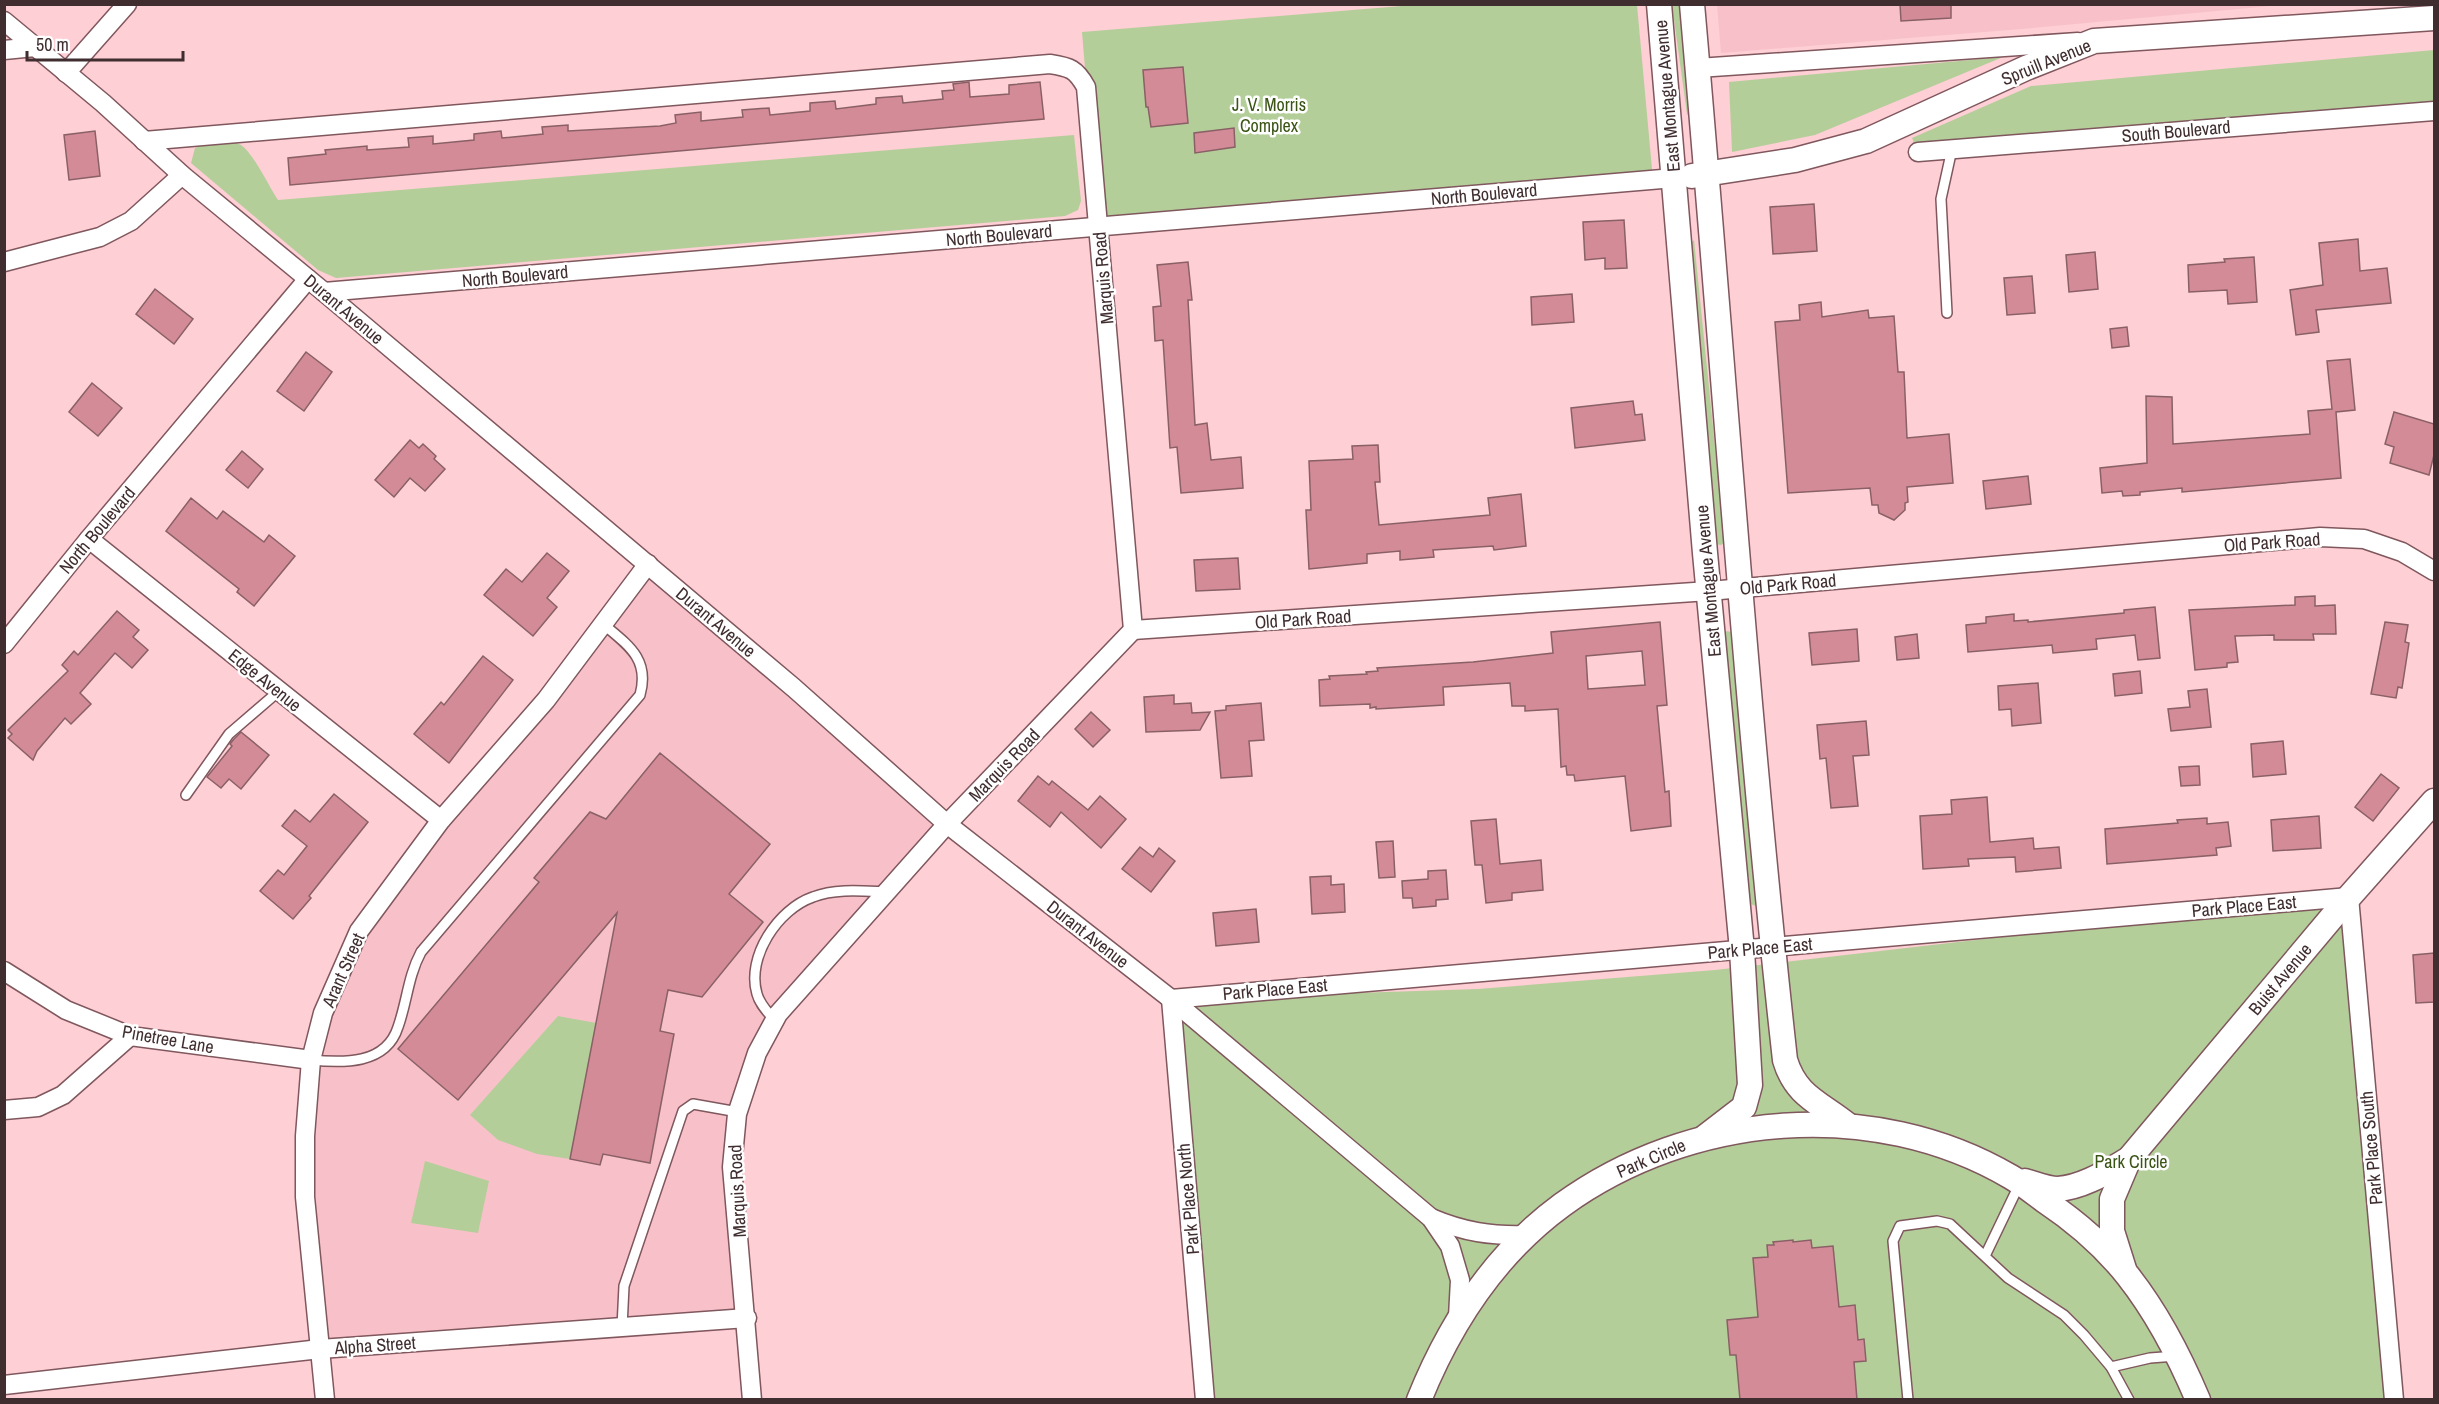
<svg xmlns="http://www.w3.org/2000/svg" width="2439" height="1404" font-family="'Archivo Narrow',sans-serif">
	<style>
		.built { fill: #f8c1c9 }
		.green { fill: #b4ce9a }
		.building { fill: #d38c97; stroke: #896066; stroke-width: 1.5; fill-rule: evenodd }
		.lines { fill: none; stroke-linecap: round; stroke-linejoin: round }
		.lane-casing { stroke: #7f575d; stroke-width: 12 }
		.street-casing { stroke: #7f575d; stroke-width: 21 }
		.secondary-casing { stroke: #7f575d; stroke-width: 27 }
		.lane { stroke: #fff; stroke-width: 9 }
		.street { stroke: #fff; stroke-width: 18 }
		.secondary { stroke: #fff; stroke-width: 24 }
		.labels { text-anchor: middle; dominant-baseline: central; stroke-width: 5; stroke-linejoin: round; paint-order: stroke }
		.street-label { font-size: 18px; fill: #3f2d2f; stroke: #fefefe }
		.park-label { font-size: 18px; fill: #3a5415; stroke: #fefefe }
	</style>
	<rect width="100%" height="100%" fill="#fecfd5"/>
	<!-- built -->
	<g class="built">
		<path d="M1717,5H2282L2022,29L1721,53Z"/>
		<path d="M648,564L947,824L778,1014L737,1114L747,1318L320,1349L305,1197L311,1060L359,931Z"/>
	</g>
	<!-- green -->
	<g class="green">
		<path d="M1414,5H1637L1653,180L1098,226L1082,32Z"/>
		<path d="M1672,5H1685L1691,120L1687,114Z"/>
		<path d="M2434,50V102L1918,152L1912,138L2031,86Z"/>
		<path d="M2003,57L1815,135L1732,152L1729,82Z"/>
		<path d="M1074,135L1081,201L1078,210L1065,216L336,278L318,270L191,163L195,148C207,143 228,138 241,145C254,154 269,187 278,200Z"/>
		<path d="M1694,240L1724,535V543L1721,545L1714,544L1690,261L1692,242Z"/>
		<path d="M1727,631L1735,633L1762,903L1756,906L1748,903L1723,634Z"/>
		<path d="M2349,897L2393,1399H1205L1171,999L1478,989L1715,970Z"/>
		<path d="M558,1016L596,1023L570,1159L537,1154L498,1140L470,1115Z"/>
		<path d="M425,1161L489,1181L478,1233L411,1223Z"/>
	</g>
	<!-- building -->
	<g class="building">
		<path d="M1900,4H1951V18L1901,21Z"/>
		<path d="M1183,67L1188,123L1151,127L1148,107H1146L1143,70Z"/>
		<path d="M969,82L970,97L1009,94V85L1040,82L1044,119L290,185L288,158L326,154L325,150L367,146V150L409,147L408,138L433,136V144L474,140V134L501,131L502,138L543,134L542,127L568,125V131L660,126L676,123L675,115L701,112V121L743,117L742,110L769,108L770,115L810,111V103L835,101L836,109L876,104V98L902,96L903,103L943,99L942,91L954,90L953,84Z"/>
		<path d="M1234,128L1235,147L1195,153L1194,133Z"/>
		<path d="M95,131L100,176L69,180L64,135Z"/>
		<path d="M1814,204L1817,251L1773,254L1770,207Z"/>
		<path d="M1624,220L1627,268L1605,269V258L1585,260L1583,222Z"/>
		<path d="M2358,239L2360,271L2387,268L2391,303L2316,310L2319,332L2296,335L2290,290L2323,285L2319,243Z"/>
		<path d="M2095,252L2098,289L2069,292L2066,255Z"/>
		<path d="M2254,257L2257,302L2228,304L2227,290L2189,292L2188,265L2225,262L2224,259Z"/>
		<path d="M1188,262L1192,300H1188L1195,425L1207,423L1211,460L1241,457L1243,488L1181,493L1177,447L1170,448L1163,340L1155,341L1153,307L1161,306L1157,265Z"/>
		<path d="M2032,276L2035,313L2007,315L2004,278Z"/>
		<path d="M155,289L193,319L174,344L136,314Z"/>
		<path d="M1572,294L1574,322L1532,325L1531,297Z"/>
		<path d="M1821,302L1822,317L1868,310L1869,318L1894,316L1898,372H1904L1907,438L1949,434L1953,483L1907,487L1908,502L1905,503V510L1894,520L1879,513L1878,505H1872L1870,488L1788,493L1775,322L1800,320L1799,305Z"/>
		<path d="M2127,327L2129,346L2112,348L2110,329Z"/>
		<path d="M306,352L332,372L304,411L277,391Z"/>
		<path d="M2350,359L2355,410L2336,412L2341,478L2182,492V488L2140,492V495L2123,496L2122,491L2102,493L2100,468L2147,463L2146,396L2172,397L2173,444L2310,434L2308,411L2332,409L2327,361Z"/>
		<path d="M92,383L122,408L98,436L69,412Z"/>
		<path d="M1633,401L1635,415L1642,414L1645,440L1575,448L1571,408Z"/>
		<path d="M2394,412L2434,424V455L2429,475L2390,463L2394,447L2385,444Z"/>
		<path d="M410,440L419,448L423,444L436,456L434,459L445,469L425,491L410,478L394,497L375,480Z"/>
		<path d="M1378,445L1380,482H1375L1379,525L1490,515L1488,498L1521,494L1526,546L1494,550L1493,546L1433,550L1434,557L1400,560V551L1367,554V563L1309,569L1306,510H1311L1309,461L1353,459L1352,446Z"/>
		<path d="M242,451L263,469L248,488L226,470Z"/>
		<path d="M2028,476L2031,504L1986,509L1983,481Z"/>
		<path d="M191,498L217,519L223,511L264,542L269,535L295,556L254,606L237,592L239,589L166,531Z"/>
		<path d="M547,553L569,571L547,598L557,607L533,636L484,595L506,569L522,582Z"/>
		<path d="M1238,558L1240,589L1196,591L1194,560Z"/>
		<path d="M2315,596V606L2335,605L2336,634H2313L2314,640H2274V635L2235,636L2238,662L2227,663V667L2195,670L2189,610L2295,605V597Z"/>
		<path d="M2155,607L2160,658L2138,660L2135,635L2096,639L2097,649L2053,653L2052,645L1968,652L1966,625L1986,623V617L2014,614V621L2028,620V622L2124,613V610Z"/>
		<path d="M117,611L139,630L133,637L148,650L132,668L115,653L80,693L91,704L71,724L65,718L37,751L33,760L8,738L12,734L8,730L68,671L62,665L74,651L78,655Z"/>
		<path d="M1660,622L1667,705L1657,706L1665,792L1669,791L1671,826L1631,831L1625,776L1575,781L1574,775H1567L1566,766L1561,767L1558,709L1525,711V706H1512L1510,683L1443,687L1444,705L1376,709V707L1370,708V704L1320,706L1319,680L1330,679L1329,676L1367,674L1366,672L1378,671L1377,668L1473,662L1553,653L1551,632ZM1642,651L1645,685L1588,689L1586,656Z"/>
		<path d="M2385,622L2408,625L2405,642L2409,643L2402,688L2398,687L2396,698L2371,694Z"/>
		<path d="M1857,629L1859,661L1812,665L1809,633Z"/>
		<path d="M1917,634L1919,658L1897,660L1895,637Z"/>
		<path d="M483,656L513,680L449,763L414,734L441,702L444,705Z"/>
		<path d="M2140,671L2142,693L2115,696L2113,674Z"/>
		<path d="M2038,683L2041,723L2012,726L2011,709L1999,710L1998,686Z"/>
		<path d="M2207,689L2211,727L2171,731L2168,709L2190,707L2188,691Z"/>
		<path d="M1174,695V704L1191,703L1192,713L1210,712L1200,730L1146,732L1144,697Z"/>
		<path d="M1261,703L1264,740L1249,741L1252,776L1221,778L1215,711L1226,710V706Z"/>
		<path d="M1091,712L1110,730L1093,747L1075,729Z"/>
		<path d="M1866,721L1869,755L1853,756L1858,806L1831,808L1826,758L1820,759L1817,725Z"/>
		<path d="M241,732L269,755L241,789L229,779L221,788L207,777L232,746L230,744L234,739Z"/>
		<path d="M2283,741L2286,774L2253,777L2251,744Z"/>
		<path d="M660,753L770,844L729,894L763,922L702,997L668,990L660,1031L674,1034L650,1163L603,1154L600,1165L570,1159L617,913L458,1100L398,1049L539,882L534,878L590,812L606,819Z"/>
		<path d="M2199,766L2200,785L2181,786L2179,767Z"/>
		<path d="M2381,774L2399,788L2373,821L2355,807Z"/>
		<path d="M1038,776L1049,785L1052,781L1088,810L1100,796L1126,819L1101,848L1061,812L1050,827L1018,801Z"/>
		<path d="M334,794L368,822L309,896L311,898L293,919L260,891L278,870L284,875L307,846L282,826L295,810L310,822Z"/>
		<path d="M1987,797L1990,842L2033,838L2034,849L2059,847L2061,868L2016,872L2015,857L1968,859L1969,866L1923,869L1920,816L1952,814L1951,800Z"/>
		<path d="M2319,816L2321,848L2273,851L2271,820Z"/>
		<path d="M2207,818V824L2228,822L2231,846L2216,848L2217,855L2107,864L2105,829L2178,823L2177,820Z"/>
		<path d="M1496,819L1500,864L1541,860L1543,890L1512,893V900L1486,903L1482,865H1475L1471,821Z"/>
		<path d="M1393,841L1395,877L1379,878L1376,842Z"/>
		<path d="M1140,847L1153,857L1159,848L1175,861L1151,892L1122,869Z"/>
		<path d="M1446,870L1448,899L1436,900V906L1413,908L1412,898H1403L1402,881L1428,879V871Z"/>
		<path d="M1331,876V885L1344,884L1345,912L1312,914L1310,877Z"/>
		<path d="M1256,909L1259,942L1216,946L1213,913Z"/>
		<path d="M2434,953V1002L2416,1003L2413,955Z"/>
		<path d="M1793,1240V1242L1811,1240L1812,1248L1833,1246L1839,1307L1855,1305L1858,1340L1864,1339L1866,1361L1854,1362L1857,1400H1740L1736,1355H1730L1727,1320L1758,1317L1753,1258L1768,1257L1767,1245H1774L1773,1242Z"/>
	</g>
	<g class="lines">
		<defs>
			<g id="lane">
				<path d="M1947,313L1941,199L1952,149"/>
				<path d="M186,795L229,734L279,691"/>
				<path d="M775,1021C768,1012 760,1005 757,994C746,957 778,909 813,897C836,888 863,891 887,892"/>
				<path d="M311,1060C343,1063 386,1065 398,1027C407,1002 408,976 421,952L640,695C650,659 628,645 603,624"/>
				<path d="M1985,1256L2020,1183"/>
				<path d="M622,1327L624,1286L683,1111L693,1104L738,1112"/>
				<path d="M2111,1367L2150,1358L2176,1356"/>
				<path d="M1908,1400L1893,1241L1900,1226L1937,1221L1950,1224L2008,1278L2064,1315L2084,1335L2111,1367L2129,1400"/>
			</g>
			<g id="street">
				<path d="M4,21L103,103L182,175L324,292L794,688L947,824L1171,999L1431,1218L1450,1246L1460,1280L1458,1317"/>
				<path d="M4,50L35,47"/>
				<path d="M1698,68L2078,42"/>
				<path d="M66,73L127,4"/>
				<path d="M144,141L1050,64C1070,67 1076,69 1086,87L1133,630L947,824L778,1014L757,1053L737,1114L732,1167L752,1400"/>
				<path d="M1918,152L2434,111"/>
				<path d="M4,262L100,237L131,221L182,175"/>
				<path d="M324,292L1674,178"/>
				<path d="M89,539L441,820"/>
				<path d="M1133,630L1709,591L2320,537L2364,539L2402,552L2434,571"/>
				<path d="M4,644L89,539L308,279"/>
				<path d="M4,971L66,1010L130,1036L311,1060"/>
				<path d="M4,1110L38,1107L63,1095L130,1036"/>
				<path d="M1431,1218C1464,1232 1491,1236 1526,1235"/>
				<path d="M4,1385L320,1349L747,1318"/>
				<path d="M325,1400L305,1197V1136L311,1060L323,1013L359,931L441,820L546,700L648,564"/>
				<path d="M1205,1400L1171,999L2349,897L2394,1400"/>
			</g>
			<g id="secondary">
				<path d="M1659,4L1705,553L1742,950L1750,1085L1744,1107L1705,1137"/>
				<path d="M1692,4C1723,356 1746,709 1785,1060C1796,1097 1821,1103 1849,1126"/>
				<path d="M1692,176L1795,160L1866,141L2026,68L2094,41L2434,18"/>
				<path d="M2025,1181C2036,1184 2047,1189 2058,1189C2084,1187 2108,1171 2129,1159"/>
				<path d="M2124,1269L2112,1231V1199L2129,1159L2349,897L2434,801"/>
				<path d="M1419,1400C1450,1323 1495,1254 1562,1205C1690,1112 1873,1096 2011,1177C2023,1184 2034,1193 2045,1201C2075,1221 2105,1247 2128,1276C2158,1314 2179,1355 2198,1400"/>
			</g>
		</defs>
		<!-- lane casing -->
		<use href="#lane" class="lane-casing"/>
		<!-- street casing -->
		<use href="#street" class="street-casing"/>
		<!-- secondary casing -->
		<use href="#secondary" class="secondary-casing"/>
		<!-- lane -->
		<use href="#lane" class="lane"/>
		<!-- street -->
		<use href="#street" class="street"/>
		<!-- secondary -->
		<use href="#secondary" class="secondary"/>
	</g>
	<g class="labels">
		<!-- street labels -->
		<g class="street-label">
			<text transform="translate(2046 62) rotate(-22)">Spruill Avenue</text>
			<text transform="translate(1667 96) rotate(-95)">East Montague Avenue</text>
			<text transform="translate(2176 131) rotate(-5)">South Boulevard</text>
			<text transform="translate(1484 194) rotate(-5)">North Boulevard</text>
			<text transform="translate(999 235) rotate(-5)">North Boulevard</text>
			<text transform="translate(515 276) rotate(-5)">North Boulevard</text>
			<text transform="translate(1103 278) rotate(-95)">Marquis Road</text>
			<text transform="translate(344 309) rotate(40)">Durant Avenue</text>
			<text transform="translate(97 530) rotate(-50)">North Boulevard</text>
			<text transform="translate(2272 542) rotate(-4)">Old Park Road</text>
			<text transform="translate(1708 581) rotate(-95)">East Montague Avenue</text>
			<text transform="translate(1788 584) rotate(-5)">Old Park Road</text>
			<text transform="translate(1303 619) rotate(-4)">Old Park Road</text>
			<text transform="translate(716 622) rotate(40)">Durant Avenue</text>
			<text transform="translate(265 680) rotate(39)">Edge Avenue</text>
			<text transform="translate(1004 765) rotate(-46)">Marquis Road</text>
			<text transform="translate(2244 906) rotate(-5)">Park Place East</text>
			<text transform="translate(1088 934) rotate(38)">Durant Avenue</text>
			<text transform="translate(1760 948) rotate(-5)">Park Place East</text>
			<text transform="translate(343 970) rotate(-66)">Arant Street</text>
			<text transform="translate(2280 979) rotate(-50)">Buist Avenue</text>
			<text transform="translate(1275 989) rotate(-5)">Park Place East</text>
			<text transform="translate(168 1039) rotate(10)">Pinetree Lane</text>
			<text transform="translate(2371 1148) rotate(-95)">Park Place South</text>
			<text transform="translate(1651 1158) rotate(-23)">Park Circle</text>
			<text transform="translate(737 1191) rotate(-93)">Marquis Road</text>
			<text transform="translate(1188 1199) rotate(-95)">Park Place North</text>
			<text transform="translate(375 1345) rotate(-4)">Alpha Street</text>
		</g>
		<!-- park labels -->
		<g class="park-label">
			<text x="1269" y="104">J. V. Morris<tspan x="1269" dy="21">Complex</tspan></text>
			<text x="2131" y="1161">Park Circle</text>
		</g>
	</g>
	<!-- border -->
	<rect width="2439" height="1404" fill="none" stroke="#3f2d2f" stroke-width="12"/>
	<!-- scale -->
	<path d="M27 51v9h156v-9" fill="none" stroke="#3f2d2f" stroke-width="3"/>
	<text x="36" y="51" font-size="18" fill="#3f2d2f" stroke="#fefefe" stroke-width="4.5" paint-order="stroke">50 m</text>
</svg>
